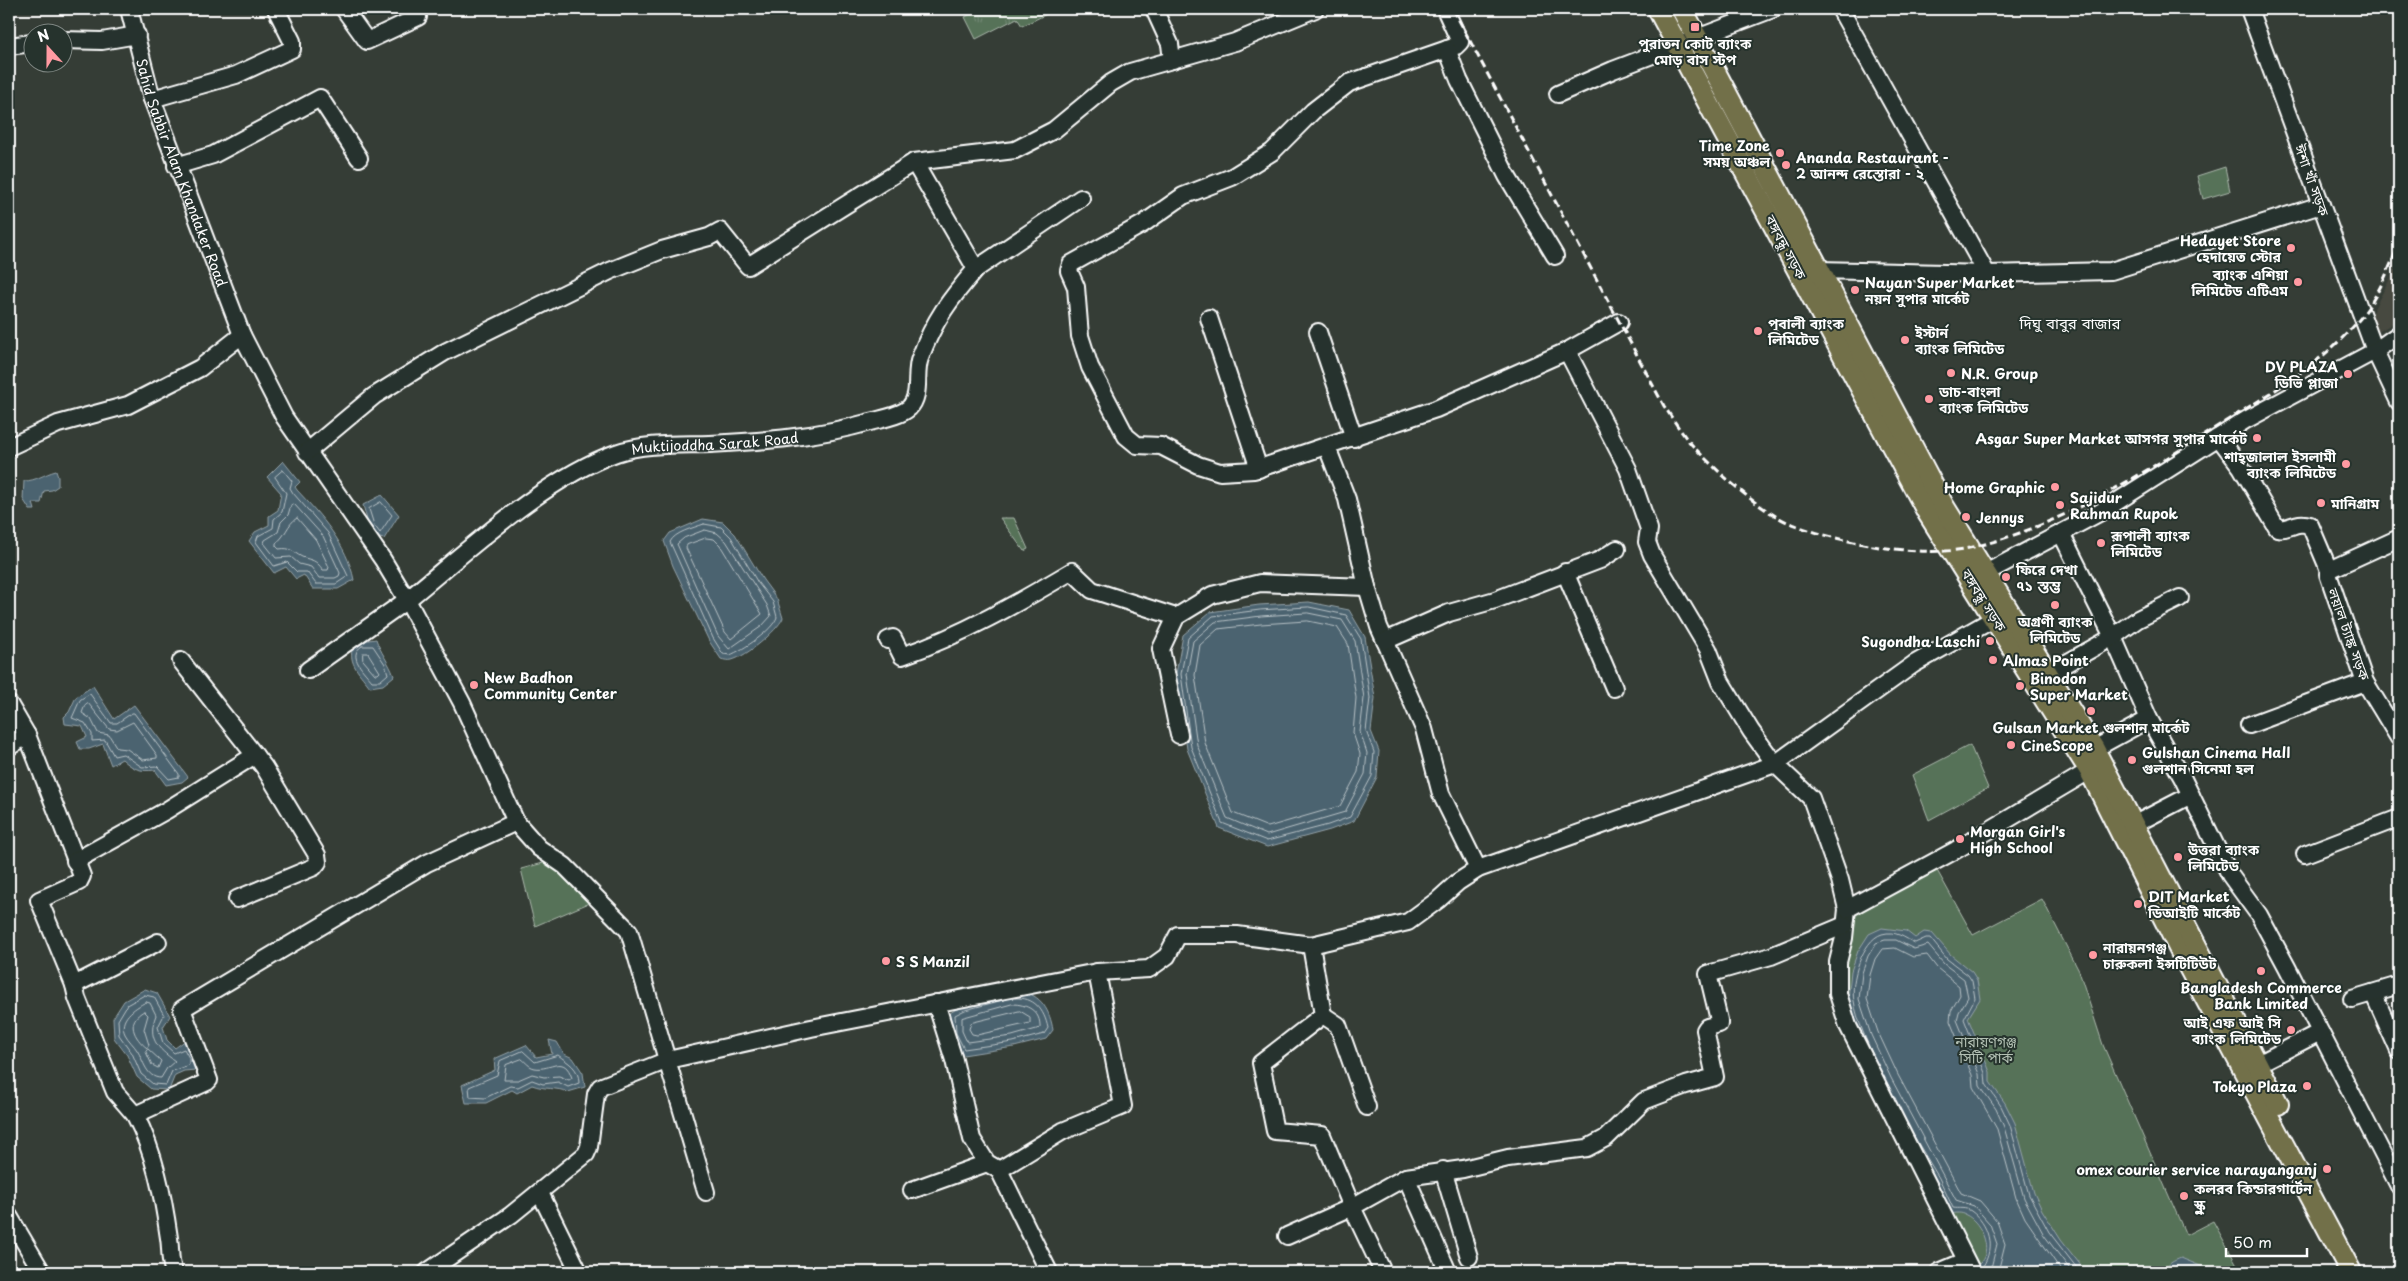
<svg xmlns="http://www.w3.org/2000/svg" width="2408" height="1281" font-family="'Playpen Sans','Noto Sans Bengali',sans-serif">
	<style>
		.built { fill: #474941 }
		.grass { fill: url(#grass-tufts); stroke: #abb8ac }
		.park { fill: #577259; stroke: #abb8ac }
		.water { fill: #4c6470; stroke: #94a2a9 }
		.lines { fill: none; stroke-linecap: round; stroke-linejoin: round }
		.shore { stroke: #b7c1c6; stroke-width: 1 }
		.minor-casing { stroke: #fff; stroke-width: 20 }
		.major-casing { stroke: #fff; stroke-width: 24 }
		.minor { stroke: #26332d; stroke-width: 16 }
		.major { stroke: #726f4a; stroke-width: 20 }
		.rail { stroke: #fff; stroke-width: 3; stroke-dasharray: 8 4; stroke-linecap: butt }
		.poi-dot { fill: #ff9aa2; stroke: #26332d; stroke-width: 2 }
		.labels { text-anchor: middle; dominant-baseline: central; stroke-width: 4; stroke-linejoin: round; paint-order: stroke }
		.poi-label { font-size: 14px; font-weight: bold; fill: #fff; stroke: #26332d; text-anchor: start }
		.street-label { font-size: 14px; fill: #fff; stroke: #26332d }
		.park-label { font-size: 14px; fill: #b3c0b4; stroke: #26332d }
		.neighbourhood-label { font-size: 15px; fill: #fff; stroke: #26332d }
	</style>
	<defs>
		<pattern id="grass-tufts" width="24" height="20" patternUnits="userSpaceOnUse" patternTransform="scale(1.25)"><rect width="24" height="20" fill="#577259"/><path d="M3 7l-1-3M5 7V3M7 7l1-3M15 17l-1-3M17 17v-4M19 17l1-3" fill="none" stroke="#708772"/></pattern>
	</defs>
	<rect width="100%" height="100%" fill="#353d36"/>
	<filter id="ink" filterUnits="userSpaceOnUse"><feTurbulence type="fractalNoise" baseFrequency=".02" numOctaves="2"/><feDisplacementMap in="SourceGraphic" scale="10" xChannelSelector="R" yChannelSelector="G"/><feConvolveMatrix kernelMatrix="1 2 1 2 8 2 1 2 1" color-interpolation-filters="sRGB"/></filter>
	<g filter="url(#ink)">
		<!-- built -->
		<path class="built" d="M2399,262V320L2374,334L2369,318Z"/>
		<!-- grass -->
		<path class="grass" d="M980,9H1057L1022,26L1017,18L976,39L965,17Z"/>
		<!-- park -->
		<g class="park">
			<path d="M2225,167L2230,191L2203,199L2197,176Z"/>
			<path d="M1000,518H1014L1028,549L1024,551Z"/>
			<path d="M1970,745L1988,788L1929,820L1912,775Z"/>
			<path d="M547,862L589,903L535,926L521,869Z"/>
			<path d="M1934,865L1973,935L2042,899L2079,971L2103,1045L2186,1235L2213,1221L2241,1272H1974L1844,999C1843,971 1841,934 1857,910Z"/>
		</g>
		<!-- water -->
		<g class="water">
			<path d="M283,461L300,482L295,487L297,490C321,516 347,544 354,580L338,589H313L304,575L296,579L286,567L274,573L249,541L255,532L269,525V516L278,510L281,493L267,477Z"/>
			<path d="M56,471L58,477V486L52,490L44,491L41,503H33L35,510H30L23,499L24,481C36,481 44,474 56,471Z"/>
			<path d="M382,495L399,515L384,539L375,537L369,527L363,505Z"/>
			<path d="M703,519L723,522L735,534L763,580L777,599L783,618C777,631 747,656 732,660C729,661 724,660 721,659L709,641L673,566L664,541L670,533Z"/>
			<path d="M1309,602L1349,610L1365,637L1375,698L1371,731L1379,751L1377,777L1354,821L1330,830L1267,847L1219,828L1187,749L1176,674L1183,635L1210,612L1259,605Z"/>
			<path d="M376,639C380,652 389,662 394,676L383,685L370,687C361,674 347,664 353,646L361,641Z"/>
			<path d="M93,686L114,719L134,705L188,777L182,782L166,785L155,770C140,772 133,769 122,759L111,765L103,744L89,749H80L77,742L87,737L82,726L65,724L64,717L69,712L76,697Z"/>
			<path d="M1882,928L1906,931L1915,938L1924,932L1932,933L1951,955L1972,972L1977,980L1980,999L1968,1018L1990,1072V1082L2005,1103L2015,1123L2034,1193L2042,1210L2061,1240L2086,1272H1980L1977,1267C1979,1264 1983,1260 1984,1257C1990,1243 1979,1221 1966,1215C1961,1212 1956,1213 1950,1214L1860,1039L1848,1000L1851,971L1858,951L1869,934Z"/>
			<path d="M145,989L157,993L170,1016L163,1027L167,1040L175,1048L186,1040L194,1056L196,1070L184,1071L175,1075L169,1090L151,1089L137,1077L127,1055L114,1038L113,1018L124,1001Z"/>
			<path d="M1021,992C1041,994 1050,1011 1053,1030L1046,1039L1014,1047L963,1055L951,1034L950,1013L963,1005Z"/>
			<path d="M549,1040L557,1042L564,1054L573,1058L583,1073L585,1087L568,1092C556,1087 545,1090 532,1085L517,1093L512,1090L486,1103H466L462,1085L495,1070L494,1059L526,1045L536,1057L552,1054Z"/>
			<path d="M2181,1258L2215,1272H2167C2166,1263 2174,1261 2181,1258Z"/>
		</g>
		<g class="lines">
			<!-- shore -->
			<g class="shore">
				<path d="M283,470L292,481L290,488L293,493L328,533L348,576L336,584H316L307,572H297L287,562L274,566L256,542L258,536L273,528L274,519L282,512L286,493L275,477Z"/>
				<path d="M381,502L392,515L380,533L374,525L369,509Z"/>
				<path d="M294,504L323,536L340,573L339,576L335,578H319L311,567L299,564L291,557L276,558L264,543L265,540L278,532L281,522L288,515L291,505Z"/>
				<path d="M297,518L316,540L329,567L328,570H323C315,559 313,561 302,557C292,552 292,547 279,549L276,546V543C286,536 287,524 297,518Z"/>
				<path d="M704,524L721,527L731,537L758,583L773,602L777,617C773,630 743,650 730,655L723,654L713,638L670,542C675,532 693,528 704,524Z"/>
				<path d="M705,530L717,533L726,541L767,605L771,616L762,626L729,649L718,636L677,544L684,538Z"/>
				<path d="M706,538L714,539L720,545L762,614L731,639L725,632L686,548L687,545Z"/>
				<path d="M1309,607L1346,615L1361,639L1370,698L1366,731L1374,752L1372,776L1350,817L1328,825L1267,841L1222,823L1191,747L1181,674L1188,638L1213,616L1260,610Z"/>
				<path d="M1308,613L1342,620L1355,641L1364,698L1360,732L1367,753L1365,774L1345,812L1267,835L1227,818L1197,745L1187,674L1193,641L1215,622L1261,616Z"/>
				<path d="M1308,621L1337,627L1348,644L1356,698L1353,733L1360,754L1358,772L1340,806L1268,827L1233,813L1205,743L1195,675L1200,645L1218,629L1261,624Z"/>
				<path d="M362,646H373L385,664L388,674L380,681H372C365,672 346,656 362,646Z"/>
				<path d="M363,653H368L380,672L378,674H375L363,660Z"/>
				<path d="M90,694L111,723H117L132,713H134L179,774V777L169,779L157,766L142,767L123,754L114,756L105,740L92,741V734L85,723L72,718L80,700Z"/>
				<path d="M88,703L109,729L117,730L133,722L157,755V758L143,760L127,749L117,748L109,735L98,733L91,719L82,713L85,705Z"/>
				<path d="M145,995L154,997L164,1015L158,1027L163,1043L174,1053L184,1049L189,1058V1065L172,1071L166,1085L153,1084L141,1074L132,1053L119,1035L118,1020L127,1005Z"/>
				<path d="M1003,1000L965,1010L955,1015L956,1033L964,1049L1013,1042L1044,1034L1048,1028C1044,1009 1034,997 1015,998"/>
				<path d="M146,1002L150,1003L156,1015C147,1038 157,1048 175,1061L167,1068L161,1078C146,1078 144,1061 137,1050C134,1045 128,1040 125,1034C118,1019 134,1008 146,1002Z"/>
				<path d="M1012,1004C1027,1004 1041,1011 1040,1028L1012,1036L967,1042L962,1031V1018Z"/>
				<path d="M144,1011L148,1015L144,1029L149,1045L147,1048C134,1038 125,1021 144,1011Z"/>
				<path d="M1020,1011L1030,1017V1023L977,1035L972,1034L969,1029L971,1023Z"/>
				<path d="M148,1049L161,1061L158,1068L152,1065L146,1052Z"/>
				<path d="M523,1051L535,1062L558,1055C568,1063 579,1067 579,1083L568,1087L558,1082L543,1084L532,1080L518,1087L510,1086L485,1098L470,1097L469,1087L497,1075L500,1061Z"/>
				<path d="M522,1059C526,1062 529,1067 535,1068C551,1071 564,1053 572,1078L569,1080L559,1076L544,1077L532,1074L518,1080H504L506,1065Z"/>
				<path d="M1875,1060C1867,1041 1857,1021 1854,1001C1850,982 1862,940 1882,934C1896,930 1904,938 1915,943L1926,938H1930L1947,959L1968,975L1972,981L1975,998L1964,1019L1985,1073L1986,1084L2001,1106L2010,1125L2029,1195L2049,1232L2080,1272"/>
				<path d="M1912,1133L1939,1178L1953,1208C1959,1209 1965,1207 1971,1211C1989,1224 1995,1248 1983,1266L1984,1272"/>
				<path d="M1990,1272L1997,1244L1990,1224L1974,1206L1956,1200L1891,1078L1871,1035L1859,999L1862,973L1868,956L1876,943L1885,940H1896L1914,949L1928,945L1944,964L1964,979L1968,997L1959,1012L1957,1020L1979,1074L1980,1086L1996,1109L2004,1127L2024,1198L2044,1235L2072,1272"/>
				<path d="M1998,1272L2005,1244L1997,1221L1980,1201L1961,1193L1898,1075L1878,1032L1867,999L1870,975L1875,959L1882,949L1895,948L1913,957L1927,955L1937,968L1959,986L1960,995L1951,1011L1950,1021L1972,1075L1973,1087L1997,1129L2016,1198L2025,1218L2062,1272"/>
			</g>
			<defs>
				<g id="minor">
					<path id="s1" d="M129,9L152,99L242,335"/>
					<path d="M344,9L367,41L418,17"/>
					<path d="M1154,9L1170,44L1172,60"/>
					<path d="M1445,9L1460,42L1456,46L1349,83L1313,111L1272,152L1232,177L1183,196L1143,224L1071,264L1069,271L1076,287L1080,336L1090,367L1126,436L1137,445L1161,446L1198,465L1220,472L1254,470L1436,409L1567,351L1619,322"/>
					<path d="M1840,9L1987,274"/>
					<path d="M2249,9L2375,351L2399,402"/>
					<path d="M62,40L102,41L137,35"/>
					<path d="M9,46L32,43"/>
					<path d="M1447,49L1459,80L1507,176L1555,256"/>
					<path d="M1558,94L1613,70L1773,9"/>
					<path d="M152,99L236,75L292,49V41L276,9"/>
					<path d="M914,162L976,269L1081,198"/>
					<path d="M176,166L213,155L320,98L359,158"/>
					<path d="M1818,270L1987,274L2111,271L2321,205"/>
					<path d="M1209,318L1259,469"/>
					<path d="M1318,332L1354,438"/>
					<path d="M1567,351L1628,469L1649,529L1647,542L1652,555L1708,649L1721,682L1751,731L1775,764L1811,798L1840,880L1847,909L1844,938L1838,962V994L1848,1026L1972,1272"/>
					<path d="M2219,438L2241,467L2277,528C2289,531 2295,520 2310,525L2329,570"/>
					<path id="s2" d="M9,447L58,424L128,405L200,368L242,335L284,417L383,560L407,600C466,552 545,478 616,453C645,443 680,445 710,444C765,441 817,437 870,422C881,419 900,416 909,408C922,395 914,373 920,358C934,320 950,299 976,269"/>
					<path d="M1327,447L1347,499L1367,587L1379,627L1424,729L1441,794L1478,869"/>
					<path d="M307,452L374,396L445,352L610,271L662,250L709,237L720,231L748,266L914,162L1015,150L1054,130L1111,83L1130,72L1235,42L1315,9"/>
					<path d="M2061,533L2113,637L2149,719L2182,777L2230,875L2259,915L2287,967L2399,1186"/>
					<path d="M2399,538L2329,570L2328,574L2365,682L2399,738"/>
					<path d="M1565,572L1614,688"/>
					<path d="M1976,578L2099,513L2244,421L2375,351L2399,334"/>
					<path d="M888,640L893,638L902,656C962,635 1018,603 1072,571L1092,590L1176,617"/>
					<path d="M1385,641L1449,613L1495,600L1600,560L1617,549"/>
					<path d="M181,661L264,767L317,855L318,862L314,867L237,899"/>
					<path d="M308,670L407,600L462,703L516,822L539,848L565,866L629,931L706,1192"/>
					<path d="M2047,674L2113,637L2138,619L2180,598"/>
					<path d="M9,704L27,735L9,747"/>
					<path d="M2249,725L2365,682"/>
					<path d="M27,735L82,876L79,882L39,900L74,985L77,998L115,1092L135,1115"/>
					<path d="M1179,735L1161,649L1176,617L1212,595L1260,583L1367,587"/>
					<path d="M2094,749L2149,719"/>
					<path d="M2133,825L2191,795"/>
					<path d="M2305,854L2399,818"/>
					<path d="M75,861L167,810L255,755"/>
					<path d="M1847,909L1956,850L2099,765"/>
					<path d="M74,985L158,942"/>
					<path d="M2373,993L2399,1051"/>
					<path d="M2352,999L2399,985"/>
					<path d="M936,1003L954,1060L972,1139L987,1163L999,1170L1049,1272"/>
					<path d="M1323,1015L1338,1025L1367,1107"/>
					<path d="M2258,1064L2320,1032"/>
					<path d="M999,1170L1063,1131L1123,1106L1097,972"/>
					<path d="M1443,1170L1469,1257"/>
					<path d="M1406,1177L1463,1169L1508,1158L1587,1148L1606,1138L1644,1101L1686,1085L1715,1077L1705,1030L1707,1027L1719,1024V1020L1708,974L1771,956L1845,925"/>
					<path d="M912,1190L987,1163"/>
					<path d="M540,1193L579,1272"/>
					<path d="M9,1216L42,1272"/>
					<path d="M1287,1236L1352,1207L1322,1135L1275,1131L1261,1063L1323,1015L1311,945"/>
					<path d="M174,1272C169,1261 171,1250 169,1238C163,1196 155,1153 135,1115L207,1082L209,1080L182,1009L427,863L516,822"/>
					<path d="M427,1272L511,1215L586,1154L589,1147L596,1094L600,1087L668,1060L811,1028L1097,972L1149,969L1167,956L1178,935H1237L1311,945L1408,922L1438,900L1458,882L1478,869L1775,764L1914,664L2004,613"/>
					<path d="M1383,1272L1352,1207L1406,1177L1448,1272"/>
					<path d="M1939,1272L1965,1261"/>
				</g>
				<g id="major">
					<path d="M1658,9L1928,513L2090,771L2181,952L2351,1272"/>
					<path d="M1682,9L1943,505L2094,749L2278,1104"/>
				</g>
			</defs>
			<!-- minor casing -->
			<use href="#minor" class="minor-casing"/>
			<!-- major casing -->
			<use href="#major" class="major-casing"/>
			<!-- minor -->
			<use href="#minor" class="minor"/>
			<!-- major -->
			<use href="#major" class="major"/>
			<!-- rail -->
			<path class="rail" d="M1453,9L1664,406C1673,419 1682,434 1693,446C1718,472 1759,511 1792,524C1820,535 1850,542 1879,547C1908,551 1940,554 1969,548C2056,528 2130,481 2204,435C2258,400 2322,367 2362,316C2379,294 2389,269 2399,244"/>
		</g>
	</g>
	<!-- markers -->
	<g class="poi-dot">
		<rect x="1690" y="22" width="10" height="10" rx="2.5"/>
		<circle cx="1780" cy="153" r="5"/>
		<circle cx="1786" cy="165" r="5"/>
		<circle cx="2291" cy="248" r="5"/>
		<circle cx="2298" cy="282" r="5"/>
		<circle cx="1855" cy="290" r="5"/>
		<circle cx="1758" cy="331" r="5"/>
		<circle cx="1905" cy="340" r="5"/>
		<circle cx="1951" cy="373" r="5"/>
		<circle cx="2348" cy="374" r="5"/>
		<circle cx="1929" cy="399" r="5"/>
		<circle cx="2257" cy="438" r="5"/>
		<circle cx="2346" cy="464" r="5"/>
		<circle cx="2055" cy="487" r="5"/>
		<circle cx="2321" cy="503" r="5"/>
		<circle cx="2060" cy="505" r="5"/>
		<circle cx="1966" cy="517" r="5"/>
		<circle cx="2101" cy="543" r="5"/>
		<circle cx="2006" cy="577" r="5"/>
		<circle cx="2055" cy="605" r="5"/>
		<circle cx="1990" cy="641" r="5"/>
		<circle cx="1993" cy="660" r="5"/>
		<circle cx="474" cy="685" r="5"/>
		<circle cx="2020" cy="686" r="5"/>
		<circle cx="2091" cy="711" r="5"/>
		<circle cx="2011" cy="745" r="5"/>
		<circle cx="2132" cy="760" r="5"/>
		<circle cx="1960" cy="839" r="5"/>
		<circle cx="2178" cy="857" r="5"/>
		<circle cx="2138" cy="904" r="5"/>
		<circle cx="2093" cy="955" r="5"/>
		<circle cx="886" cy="961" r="5"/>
		<circle cx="2261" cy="971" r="5"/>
		<circle cx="2291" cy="1030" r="5"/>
		<circle cx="2307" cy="1086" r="5"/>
		<circle cx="2327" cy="1169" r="5"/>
		<circle cx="2184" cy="1196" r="5"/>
	</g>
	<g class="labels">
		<!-- poi labels -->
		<g class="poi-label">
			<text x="1695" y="43" text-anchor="middle">পুরাতন কোট ব্যাংক<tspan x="1695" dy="16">মোড় বাস স্টপ</tspan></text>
			<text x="1770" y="145" text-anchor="end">Time Zone<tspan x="1770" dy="16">সময় অঞ্চল</tspan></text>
			<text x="1796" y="157">Ananda Restaurant -<tspan x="1796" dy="16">2 আনন্দ রেস্তোরা - ২</tspan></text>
			<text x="2281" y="240" text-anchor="end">Hedayet Store<tspan x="2281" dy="16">হেদায়েত স্টোর</tspan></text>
			<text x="2288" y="274" text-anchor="end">ব্যাংক এশিয়া<tspan x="2288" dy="16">লিমিটেড এটিএম</tspan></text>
			<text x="1865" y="282">Nayan Super Market<tspan x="1865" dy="16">নয়ন সুপার মার্কেট</tspan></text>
			<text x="1768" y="323">পূবালী ব্যাংক<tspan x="1768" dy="16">লিমিটেড</tspan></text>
			<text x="1915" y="332">ইস্টার্ন<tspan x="1915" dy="16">ব্যাংক লিমিটেড</tspan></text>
			<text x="2338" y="366" text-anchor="end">DV PLAZA<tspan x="2338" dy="16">ডিভি প্লাজা</tspan></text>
			<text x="1961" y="373">N.R. Group</text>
			<text x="1939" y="391">ডাচ-বাংলা<tspan x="1939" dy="16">ব্যাংক লিমিটেড</tspan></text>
			<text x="2247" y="438" text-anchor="end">Asgar Super Market আসগর সুপার মার্কেট</text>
			<text x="2336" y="456" text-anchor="end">শাহ্জালাল ইসলামী<tspan x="2336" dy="16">ব্যাংক লিমিটেড</tspan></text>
			<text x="2045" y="487" text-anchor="end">Home Graphic</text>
			<text x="2070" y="497">Sajidur<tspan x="2070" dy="16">Rahman Rupok</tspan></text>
			<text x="2331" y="503">মানিগ্রাম</text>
			<text x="1976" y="517">Jennys</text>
			<text x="2111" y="535">রূপালী ব্যাংক<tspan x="2111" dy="16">লিমিটেড</tspan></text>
			<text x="2016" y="569">ফিরে দেখা<tspan x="2016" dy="16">৭১ স্তম্ভ</tspan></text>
			<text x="2055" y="621" text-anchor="middle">অগ্রণী ব্যাংক<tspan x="2055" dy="16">লিমিটেড</tspan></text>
			<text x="1980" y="641" text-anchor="end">Sugondha Laschi</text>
			<text x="2003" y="660">Almas Point</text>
			<text x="484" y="677">New Badhon<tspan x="484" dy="16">Community Center</tspan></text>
			<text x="2030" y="678">Binodon<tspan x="2030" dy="16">Super Market</tspan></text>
			<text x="2091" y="727" text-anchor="middle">Gulsan Market গুলশান মার্কেট</text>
			<text x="2021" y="745">CineScope</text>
			<text x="2142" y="752">Gulshan Cinema Hall<tspan x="2142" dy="16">গুলশান সিনেমা হল</tspan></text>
			<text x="1970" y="831">Morgan Girl's<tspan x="1970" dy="16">High School</tspan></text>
			<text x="2188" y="849">উত্তরা ব্যাংক<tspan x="2188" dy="16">লিমিটেড</tspan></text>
			<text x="2148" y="896">DIT Market<tspan x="2148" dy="16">ডিআইটি মার্কেট</tspan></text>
			<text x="2103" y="947">নারায়নগঞ্জ<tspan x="2103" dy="16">চারুকলা ইন্সটিটিউট</tspan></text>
			<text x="896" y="961">S S Manzil</text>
			<text x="2261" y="987" text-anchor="middle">Bangladesh Commerce<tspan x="2261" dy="16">Bank Limited</tspan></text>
			<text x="2281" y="1022" text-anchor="end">আই এফ আই সি<tspan x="2281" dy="16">ব্যাংক লিমিটেড</tspan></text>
			<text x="2297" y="1086" text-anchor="end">Tokyo Plaza</text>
			<text x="2317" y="1169" text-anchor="end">omex courier service narayanganj</text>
			<text x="2194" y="1188">কলরব কিন্ডারগার্টেন<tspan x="2194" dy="16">স্কুল</tspan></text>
		</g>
		<!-- street labels -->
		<g class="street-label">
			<text stroke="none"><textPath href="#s1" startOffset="172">Sahid Sabbir Alam Khandaker Road</textPath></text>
			<text transform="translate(2312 180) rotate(70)">ঈশা খাঁ সড়ক</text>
			<text transform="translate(1786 247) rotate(62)">বঙ্গবন্ধু সড়ক</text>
			<text stroke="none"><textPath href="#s2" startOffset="930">Muktijoddha Sarak Road</textPath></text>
			<text transform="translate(1984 600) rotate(58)">বঙ্গবন্ধু সড়ক</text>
			<text transform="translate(2349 634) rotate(70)">লয়াল ট্যাঙ্ক সড়ক</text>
		</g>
		<!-- park labels -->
		<g class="park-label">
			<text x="1986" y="1041">নারায়ণগঞ্জ<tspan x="1986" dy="16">সিটি পার্ক</tspan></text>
		</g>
		<!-- neighbourhood labels -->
		<g class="neighbourhood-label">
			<text x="2070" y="322">দিঘু বাবুর বাজার</text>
		</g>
	</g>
	<!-- margin -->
	<rect width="2408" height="1281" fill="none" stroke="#26332d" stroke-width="30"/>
	<rect x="15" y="15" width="2378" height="1251" fill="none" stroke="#fff" stroke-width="2" filter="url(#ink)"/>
	<!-- north arrow -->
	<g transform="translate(48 48) rotate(339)"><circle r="24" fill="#26332d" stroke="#7d8581"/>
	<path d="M0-4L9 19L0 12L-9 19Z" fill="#ff9aa2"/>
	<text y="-8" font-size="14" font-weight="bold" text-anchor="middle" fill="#ffffff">N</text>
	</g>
	<!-- scale -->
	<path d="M2226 1248v8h81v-8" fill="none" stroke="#ffffff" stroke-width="2.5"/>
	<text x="2233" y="1248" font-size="15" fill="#ffffff" stroke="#26332d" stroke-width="4" paint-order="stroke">50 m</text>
</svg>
